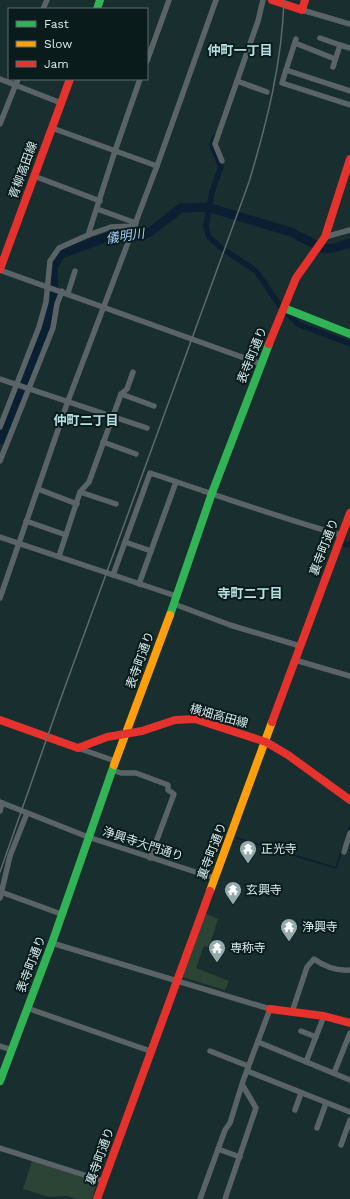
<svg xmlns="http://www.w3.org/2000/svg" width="350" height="1199" font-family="'Work Sans','Noto Sans JP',sans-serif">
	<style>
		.green { fill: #2c4436 }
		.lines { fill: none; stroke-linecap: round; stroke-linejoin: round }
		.stream { stroke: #0a1f32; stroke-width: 1.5 }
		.canal { stroke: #0a1f32; stroke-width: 5.5 }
		.river { stroke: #0a1f32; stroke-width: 9 }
		.street { stroke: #5a6466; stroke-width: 5.5 }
		.fast { stroke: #30b455; stroke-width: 8 }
		.slow { stroke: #ff9f0a; stroke-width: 8 }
		.jam { stroke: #e5322d; stroke-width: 8 }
		.rail { stroke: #5f6a6c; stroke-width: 1.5 }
		.labels { text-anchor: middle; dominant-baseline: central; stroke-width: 4; stroke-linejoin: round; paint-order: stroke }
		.street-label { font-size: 12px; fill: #d8edee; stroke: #0a1b1c }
		.poi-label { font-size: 12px; fill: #d8edee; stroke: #0a1b1c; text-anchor: start }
		.neighbourhood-label { font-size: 13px; font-weight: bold; fill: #b6e0e3; stroke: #0a1b1c }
		.water-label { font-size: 13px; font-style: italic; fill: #a3cefa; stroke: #0a1b1c }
	</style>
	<rect width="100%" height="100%" fill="#182e2f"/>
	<!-- green -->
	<g class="green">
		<path d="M204,913L218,919L209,947L204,946L196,968L229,981L225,990L182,977Z"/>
		<path d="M32,1161L97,1182L92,1199H77L67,1196L49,1197L23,1189Z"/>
	</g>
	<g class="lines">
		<!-- stream -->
		<g class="stream">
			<path d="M348,831L350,826"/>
			<path d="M237,838L336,868L342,850"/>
		</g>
		<!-- canal -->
		<g class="canal">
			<path d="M215,137L212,145L221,167L212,192L208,212L206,227L209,237L220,247L256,271L280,306"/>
			<path d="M287,313L298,324L350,344"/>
			<path d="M345,544L350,545"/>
		</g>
		<!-- river -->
		<path class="river" d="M0,440L45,331L54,301L53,267L61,254L110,236H140L150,232L181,208L207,207L291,232L324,249L334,248L350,243"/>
		<!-- street -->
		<g class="street">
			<path d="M43,9L47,0"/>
			<path d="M302,10L350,24"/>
			<path d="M320,38L340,45"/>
			<path d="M296,39L286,70L350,91"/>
			<path d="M295,43L335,59"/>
			<path d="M147,61L169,0"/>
			<path d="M333,67L340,45L350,48"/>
			<path d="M286,70L282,83L350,105"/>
			<path d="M0,79L61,103"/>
			<path d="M237,81L267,92"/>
			<path d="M0,124L18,79"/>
			<path d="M52,128L157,166"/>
			<path d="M222,161L215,144L258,21L263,0"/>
			<path d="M34,176L100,201"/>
			<path d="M97,209L136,223"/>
			<path d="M88,235L115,151L140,79"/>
			<path d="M325,237L350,230"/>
			<path d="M0,270L261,364"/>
			<path d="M68,293L75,271"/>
			<path d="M0,379L147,428"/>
			<path d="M121,394L154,406"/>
			<path d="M0,427L39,327L46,302L50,261L59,248L88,235L111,227L135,226"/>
			<path d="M103,442L136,454"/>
			<path d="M0,461L53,328L57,304L62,291"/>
			<path d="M38,489L77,504"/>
			<path d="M80,492L116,504"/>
			<path d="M26,521L66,535"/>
			<path d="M0,537L176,596"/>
			<path d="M151,551L125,542L150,473C214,494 277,517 341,535"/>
			<path d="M59,556L80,492L89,482L121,394L127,389L133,372"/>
			<path d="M113,575L125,542"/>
			<path d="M139,584L176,482"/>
			<path d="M0,598L68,401L157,166L216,0"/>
			<path d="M174,604L230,625L300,646"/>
			<path d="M295,660L350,676"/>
			<path d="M78,748L115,761"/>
			<path d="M112,770L121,773H136L168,785V790L174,794L150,858"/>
			<path d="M0,802L88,837L214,878"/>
			<path d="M0,811L2,803"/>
			<path d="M344,852L350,833"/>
			<path d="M1,892L61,914"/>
			<path d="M0,898L10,856L27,813"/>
			<path d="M52,943L270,1009L243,1081L230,1123L225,1130L200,1199"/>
			<path d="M27,1008L150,1051"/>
			<path d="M292,1012L307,967L314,959C325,967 336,971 350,970"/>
			<path d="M301,1031L316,1037"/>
			<path d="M258,1042L350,1080"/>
			<path d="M0,1046L12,1050"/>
			<path d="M210,1051L248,1066"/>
			<path d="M306,1062L324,1016"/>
			<path d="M247,1071L350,1112"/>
			<path d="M334,1073L350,1033"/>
			<path d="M295,1110L301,1093"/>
			<path d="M317,1128L326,1103"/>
			<path d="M341,1145L350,1120"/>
			<path d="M0,1148L103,1181"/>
			<path d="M218,1149L240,1157"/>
			<path d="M225,1199L256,1108L243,1086"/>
		</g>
		<!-- fast -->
		<g class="fast">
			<path d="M97,9L100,0"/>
			<path d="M284,308L350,334"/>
			<path d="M170,615L212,493L269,344"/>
			<path d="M0,1081L52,943L114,765"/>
		</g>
		<!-- slow -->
		<g class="slow">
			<path d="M114,765L170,615"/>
			<path d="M210,891L272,722"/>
		</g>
		<!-- jam -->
		<g class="jam">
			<path d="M272,0L302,10L305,0"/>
			<path d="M0,269L70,79"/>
			<path d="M269,344L296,278L325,237L350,159"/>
			<path d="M0,720L78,748L107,737L142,731L175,720L195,719L266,742L288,755L350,800"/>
			<path d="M272,722L350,513"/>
			<path d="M270,1009L324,1016L350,1023"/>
			<path d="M97,1199L210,891"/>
		</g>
		<!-- rail -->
		<path class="rail" d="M0,872L62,695L249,182C267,122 282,63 284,0"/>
	</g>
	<!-- icons -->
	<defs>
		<symbol id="temple-pin" viewBox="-11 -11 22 30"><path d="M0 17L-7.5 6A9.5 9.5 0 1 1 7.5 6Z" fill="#95aaab" stroke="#0a1b1c"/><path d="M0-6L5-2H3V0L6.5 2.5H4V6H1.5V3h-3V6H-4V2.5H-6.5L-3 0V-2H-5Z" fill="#fff"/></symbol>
	</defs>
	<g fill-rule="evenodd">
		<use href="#temple-pin" x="238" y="839" width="20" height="27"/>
		<use href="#temple-pin" x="223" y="880" width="20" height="27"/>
		<use href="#temple-pin" x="279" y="917" width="20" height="27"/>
		<use href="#temple-pin" x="207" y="938" width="20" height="27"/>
	</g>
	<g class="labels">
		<!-- street labels -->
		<g class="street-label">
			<text transform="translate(23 170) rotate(-70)">青柳高田線</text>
			<text transform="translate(252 355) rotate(-68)">表寺町通り</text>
			<text transform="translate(324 547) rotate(-69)">裏寺町通り</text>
			<text transform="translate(140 660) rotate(-70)">表寺町通り</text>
			<text transform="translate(219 716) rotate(15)">横畑高田線</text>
			<text transform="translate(143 844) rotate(18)">浄興寺大門通り</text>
			<text transform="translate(212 851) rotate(-69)">裏寺町通り</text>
			<text transform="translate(31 964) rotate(-69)">表寺町通り</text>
			<text transform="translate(100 1156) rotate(-70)">裏寺町通り</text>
		</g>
		<!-- poi labels -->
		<g class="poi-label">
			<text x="261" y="849">正光寺</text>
			<text x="246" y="890">玄興寺</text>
			<text x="302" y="927">浄興寺</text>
			<text x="230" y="948">専称寺</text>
		</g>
		<!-- neighbourhood labels -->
		<g class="neighbourhood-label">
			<text x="240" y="50">仲町一丁目</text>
			<text x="86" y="420">仲町二丁目</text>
			<text x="250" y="593">寺町二丁目</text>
		</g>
		<!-- water labels -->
		<g class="water-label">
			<text transform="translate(125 236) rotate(-8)">儀明川</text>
		</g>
	</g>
	<!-- legend -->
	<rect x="8" y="8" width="140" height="72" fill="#0a1b1c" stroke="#5c6f70"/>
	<rect x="16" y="21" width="20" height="6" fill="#30b455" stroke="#5c6f70"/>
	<text x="44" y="28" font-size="12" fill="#d8edee">Fast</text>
	<rect x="16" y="41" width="20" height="6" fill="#ff9f0a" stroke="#5c6f70"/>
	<text x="44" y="48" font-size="12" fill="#d8edee">Slow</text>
	<rect x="16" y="61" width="20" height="6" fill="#e5322d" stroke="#5c6f70"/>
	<text x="44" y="68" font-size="12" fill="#d8edee">Jam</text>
</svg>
